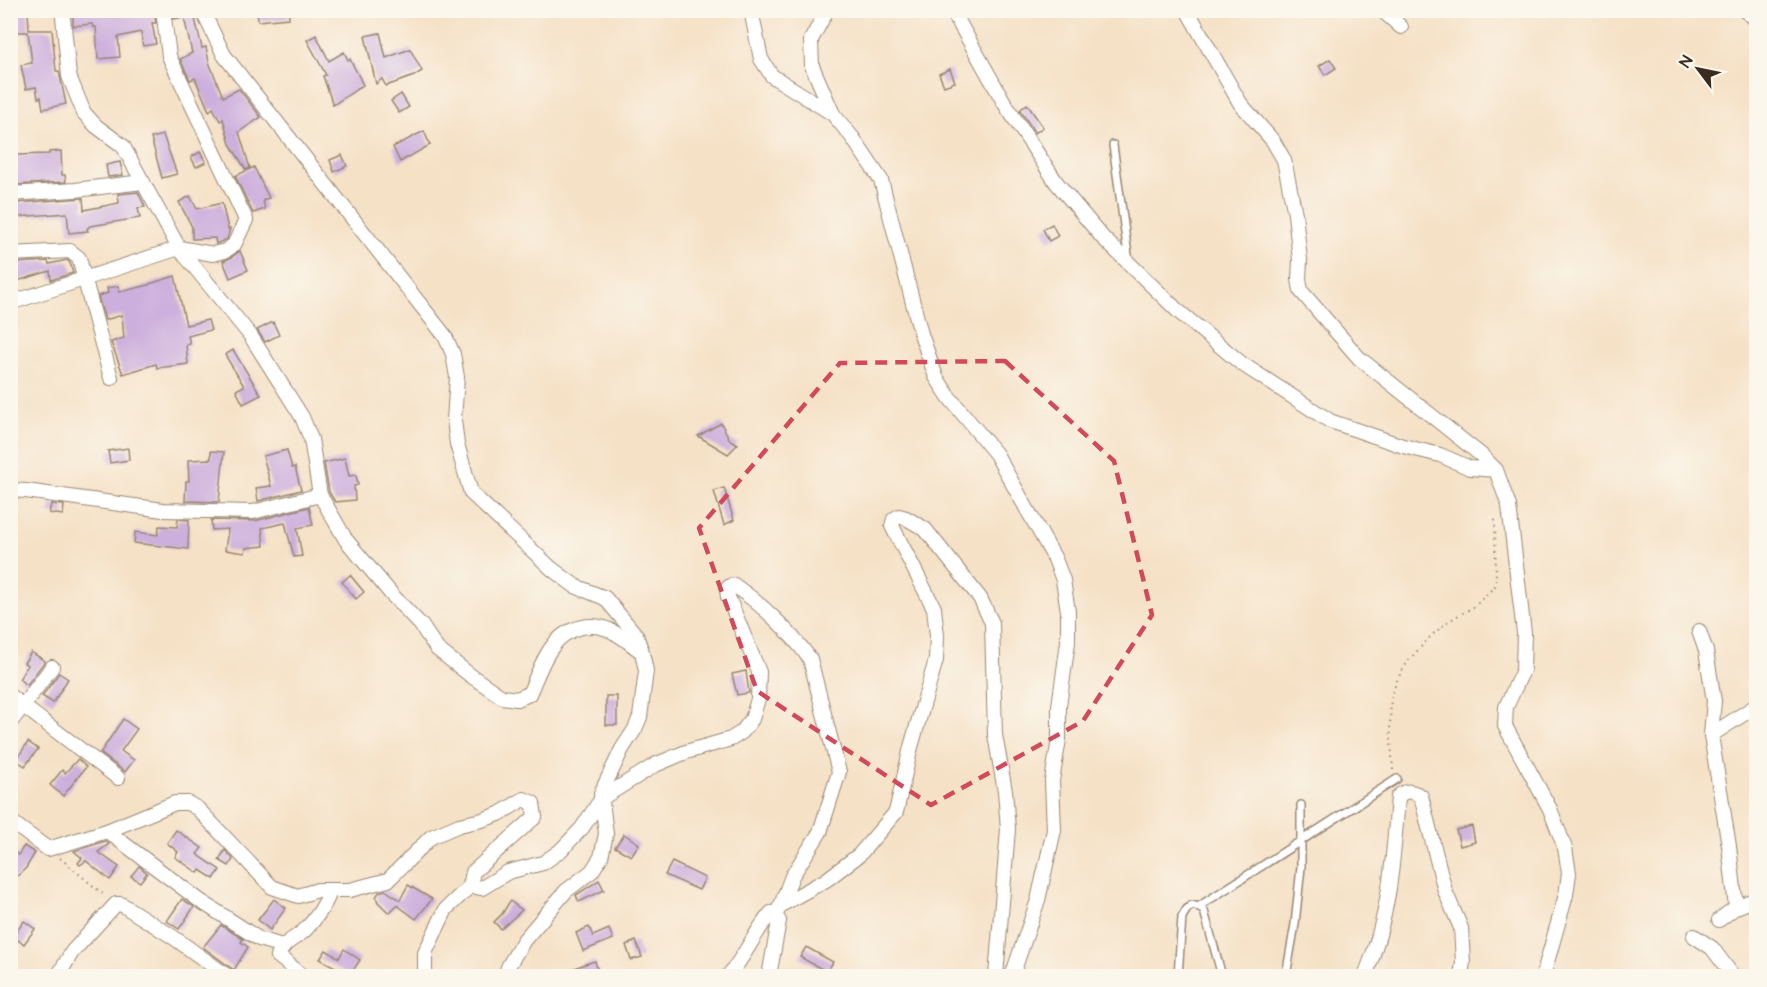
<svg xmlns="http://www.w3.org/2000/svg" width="1767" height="987" font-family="'Architects Daughter',sans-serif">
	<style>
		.building { fill: #ccafdd }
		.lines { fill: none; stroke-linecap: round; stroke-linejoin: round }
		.lane-casing { stroke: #988672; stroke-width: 10 }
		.street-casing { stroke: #988672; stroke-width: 16 }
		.path { stroke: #988672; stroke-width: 2; stroke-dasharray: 1.5 4.5; stroke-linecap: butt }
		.lane { stroke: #fff; stroke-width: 7 }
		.street { stroke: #fff; stroke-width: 14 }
		.marked { fill: none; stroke: #d1495b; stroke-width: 4.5; stroke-dasharray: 12 8; stroke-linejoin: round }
	</style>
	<rect width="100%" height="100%" fill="#fbf7ec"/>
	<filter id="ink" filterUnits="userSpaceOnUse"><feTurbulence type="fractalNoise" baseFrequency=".0167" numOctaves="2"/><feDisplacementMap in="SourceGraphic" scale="12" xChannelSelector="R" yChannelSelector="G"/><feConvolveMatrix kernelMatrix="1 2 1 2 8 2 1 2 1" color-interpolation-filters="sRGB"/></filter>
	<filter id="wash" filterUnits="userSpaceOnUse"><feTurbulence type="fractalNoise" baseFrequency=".008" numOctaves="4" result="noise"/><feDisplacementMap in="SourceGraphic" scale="24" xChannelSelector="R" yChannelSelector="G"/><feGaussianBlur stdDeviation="1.35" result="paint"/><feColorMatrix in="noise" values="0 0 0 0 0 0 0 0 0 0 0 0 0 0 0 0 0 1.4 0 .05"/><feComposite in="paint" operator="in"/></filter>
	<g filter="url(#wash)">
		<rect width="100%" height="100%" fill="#f5e1c6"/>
		<g id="blocks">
			<!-- building -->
			<g class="building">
				<path d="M10,10H28L29,30H52L56,71H59L66,104L43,109L41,97L38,98L36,87L26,89L21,65L32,63L28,32H10Z"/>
				<path d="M73,10H154L156,23H152L156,44L143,46L141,32L118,37L120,57L98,59L96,27H93L92,24L73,26Z"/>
				<path d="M172,10H193L202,48L206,47L209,62L223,97L239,89L261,117L239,132L250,168L246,170L230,144L223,119L220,121L213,108L209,111L195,78L190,80L180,59L192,53L184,17L173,19Z"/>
				<path d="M257,10H289V18L258,21Z"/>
				<path d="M380,33L386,58L410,49L422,71L414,76L386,86L382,79L376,84L365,36Z"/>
				<path d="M316,35L329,61L344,52L348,60L350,59L363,85L333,105L323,76L326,75L307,40Z"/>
				<path d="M1330,59L1336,68L1325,75L1319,66Z"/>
				<path d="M950,69L955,82L944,86L939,74Z"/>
				<path d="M401,94L409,107L399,113L391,101Z"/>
				<path d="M1027,104L1043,127L1035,133L1020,110Z"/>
				<path d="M424,131L430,145L400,162L393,147Z"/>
				<path d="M163,135L177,174L162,178L151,138Z"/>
				<path d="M61,151L62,175H65L66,182L15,185L14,175H16L15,155L49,154V152Z"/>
				<path d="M200,152L206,162L196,167L191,157Z"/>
				<path d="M342,155L347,166L334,172L330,160Z"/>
				<path d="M120,162L123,175L108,177L106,165Z"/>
				<path d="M254,167L269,198L263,200L265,209L253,213L235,176Z"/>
				<path d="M138,192L145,207L138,208L140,218L90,226L87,229L88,231L69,233L67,213L17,217L16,203L83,198L84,210L119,203L118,194Z"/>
				<path d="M190,196L197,209L222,203L228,229H230L227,239L216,244L215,238L192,239V227L179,202Z"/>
				<path d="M1052,224L1058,236L1049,241L1043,229Z"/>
				<path d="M240,251L248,270L230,278L223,261L230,258Z"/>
				<path d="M67,260L70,263L73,273L51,280L50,271L17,281L15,263L48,261L49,264Z"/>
				<path d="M175,276L186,325L208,320L211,330L188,336L190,344L186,345L188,364L157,368L156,364L123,374L111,342L124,338L122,315L105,320L98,296L108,293L107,288L118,286L119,292L149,285V284Z"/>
				<path d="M273,322L279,335L265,342L257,330Z"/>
				<path d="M233,350L261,395L243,404L236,390L244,386L225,355Z"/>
				<path d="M721,423L730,440L738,444L728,454L698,436Z"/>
				<path d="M128,448L129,460L110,463L108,451Z"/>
				<path d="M287,450L292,468L295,467L301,490L258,501L256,488L271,486L263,456Z"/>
				<path d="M211,451L224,452L219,502L185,501L186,481H189L188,460L211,459Z"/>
				<path d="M345,458L349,476L356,475L358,485L354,486L355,500L335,502L329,492L324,463Z"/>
				<path d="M724,488L734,520L724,525L714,491Z"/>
				<path d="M51,504L64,505L63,515L49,513Z"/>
				<path d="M309,507L313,525L297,528L302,556L294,557L285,523L262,528L264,546L246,548L245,553L225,550L228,529L212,530L211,520L255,521Z"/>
				<path d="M178,519L189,520L188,549L134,543L135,532L158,535L159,526L177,527Z"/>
				<path d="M350,575L364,592L356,599L342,582Z"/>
				<path d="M31,652L45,661L27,685L19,679L28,665L24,663Z"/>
				<path d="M746,671L749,693L737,695L732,674Z"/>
				<path d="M59,673L68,679L53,703L42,696Z"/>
				<rect x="606" y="696" width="11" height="29"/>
				<path d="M123,719L137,729L121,751L134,760L125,772L100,753Z"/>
				<path d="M28,742L38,749L25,766L16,760Z"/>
				<path d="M78,759L86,767L63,796L50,785L62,770L65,773Z"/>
				<path d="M1472,826L1475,842L1460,846L1456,830Z"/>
				<path d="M176,830L202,848L197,854L220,870L214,879L200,870L198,873L175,857L178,852L167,843Z"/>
				<path d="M624,834L639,844L631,856L615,847Z"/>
				<path d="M105,841L109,844L98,852L119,867L110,880L86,861L80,865L78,863L82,858L74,851Z"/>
				<path d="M24,846L35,853L26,868L10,883V861L15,853L18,855Z"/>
				<path d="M225,850L233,859L229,866L219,860Z"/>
				<path d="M672,862L705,878L699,890L665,875Z"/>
				<path d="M139,866L147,873L140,882L131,876Z"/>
				<path d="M599,880L604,890L579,902L576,895Z"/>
				<path d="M408,885L432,899L416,919L397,905L389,913L378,902L376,897L379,892L385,890L400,900Z"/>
				<path d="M182,899L194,907L179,929L167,921Z"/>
				<path d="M274,899L286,908L270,930L258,920Z"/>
				<path d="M510,901L522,910L501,929L494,922L502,914Z"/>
				<path d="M24,921L35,929L24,944L13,937Z"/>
				<path d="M221,925L243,939L241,942L248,947L234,970L203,947Z"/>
				<path d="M589,927L593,936L609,929L613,939L583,951L576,933Z"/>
				<path d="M636,941L642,957L631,960L626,945Z"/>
				<path d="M806,947L833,962L827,972L800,957Z"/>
				<path d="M344,949L360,960L350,975L320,959L326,950L339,958Z"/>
				<path d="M595,961L599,976H555L585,964Z"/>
			</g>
		</g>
	</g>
	<g filter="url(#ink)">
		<use href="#blocks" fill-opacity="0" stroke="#988672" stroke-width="1.5"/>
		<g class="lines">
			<defs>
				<g id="lane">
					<path d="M1113,145L1129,262"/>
					<path d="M1198,907L1397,779"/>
					<path d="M1178,976L1182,917L1187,909L1192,905L1198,907L1204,911L1222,976"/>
					<path d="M1286,976L1295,924L1301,867V805"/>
				</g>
				<g id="street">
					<path d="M64,10L63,17L69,76L84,113L96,126L123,146L179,248L250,335L302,417L311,439L320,495L346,540L393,596L421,625L437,649L470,675L502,697L517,699L529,694C536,679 542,660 552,647C567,626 594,620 615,633C625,638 633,646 642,652L646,671L640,717L635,729L622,749L601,793L606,834L601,857L592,871L566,891L524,940L509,965L505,976"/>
					<path d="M202,10L224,55L445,336L453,354L457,377L454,420L457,444L471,493L552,569L575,586L605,598L636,635L642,652"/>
					<path d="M751,10L761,59L772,76L833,114"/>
					<path d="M827,10L811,40L812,66L833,114L852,137L881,180L921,334L936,377L949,397L996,454L1055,559L1063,580L1068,611V642L1059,706V739L1052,781L1054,830L1038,900L1012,976"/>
					<path d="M952,10L1005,104L1056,182L1102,237L1178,311L1242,364L1330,421L1403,446L1440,455L1470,468L1496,470L1481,455L1359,358L1301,291L1299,279L1300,260L1295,214L1284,160L1273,141L1240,103L1187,10"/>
					<path d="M1382,10L1401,27"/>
					<path d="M1744,10L1756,19"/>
					<path d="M10,194L75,190L143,182"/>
					<path d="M10,254L70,251L79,258L111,378"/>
					<path d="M10,303L179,248L213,254L225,251L234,245L246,220L169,56L163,10"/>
					<path d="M1496,470L1509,506L1524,633L1523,670L1506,707L1505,726L1550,809L1565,848L1569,873L1566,895L1543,976"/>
					<path d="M10,490L26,491L163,510L253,512L320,495"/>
					<path d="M1699,631L1706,651L1714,701L1711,735L1729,846L1736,907L1719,920"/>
					<path d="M10,696L118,778"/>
					<path d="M10,723L52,667"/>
					<path d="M1711,735L1756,706"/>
					<path d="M10,821L48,849L107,831L175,803H188L198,809L272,887L298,896L318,890H350L388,880L431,837L459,825L482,820L499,814L524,799L533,803L535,817L473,872L470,886L482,888L508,872L543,863L560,851L582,828L602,798L655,765L686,752L731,739L742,732L752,719L758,699L759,672L728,597L727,589L730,586L734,585C761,604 791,632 810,659L839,772L820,832L792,876L781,905"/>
					<path d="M107,831L199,900L259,939L282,946"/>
					<path d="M1736,907L1756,899"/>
					<path d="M775,915L781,905L826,880L859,855L896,812L911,747L936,660L937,636L934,608L892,526L894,519L899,516L906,518L925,529L980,598L992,623L995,735L1005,791L1008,829L996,976"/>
					<path d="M1694,936L1712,948L1733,976"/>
					<path d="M58,976L72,952L116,904H121L173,937L227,976"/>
					<path d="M303,976L278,956C284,941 294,940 305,930C317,918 325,905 331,890"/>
					<path d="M425,976V953L446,909L470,886"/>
					<path d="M728,976C745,957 754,933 771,913L775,915L779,921L769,976"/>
					<path d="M1365,976C1390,915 1393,862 1398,797C1406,789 1412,791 1421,796L1445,891L1461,928L1463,962L1461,976"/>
				</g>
			</defs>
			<!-- lane casing -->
			<use href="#lane" class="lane-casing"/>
			<!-- street casing -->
			<use href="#street" class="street-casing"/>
			<!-- path -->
			<g class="path">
				<path d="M1393,770L1390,725L1391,696L1398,678L1409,660L1431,636L1447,622L1475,606L1496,585L1495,519"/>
				<path d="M60,858L104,895"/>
			</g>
			<!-- lane -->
			<use href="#lane" class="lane"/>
			<!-- street -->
			<use href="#street" class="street"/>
		</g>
	</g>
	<!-- marked area -->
	<path class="marked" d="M1005,361L1114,461L1152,615L1083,721L931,805L757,691L699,528L840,363Z"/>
	<!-- margin -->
	<rect width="1767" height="987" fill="none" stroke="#fbf7ec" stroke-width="36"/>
	<!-- north arrow -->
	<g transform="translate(1698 69) rotate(302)" stroke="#fbf7ec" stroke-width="4.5" paint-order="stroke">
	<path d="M0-4.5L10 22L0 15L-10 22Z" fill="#3b2a1e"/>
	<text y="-9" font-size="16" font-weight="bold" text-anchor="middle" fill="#3b2a1e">N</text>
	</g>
</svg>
